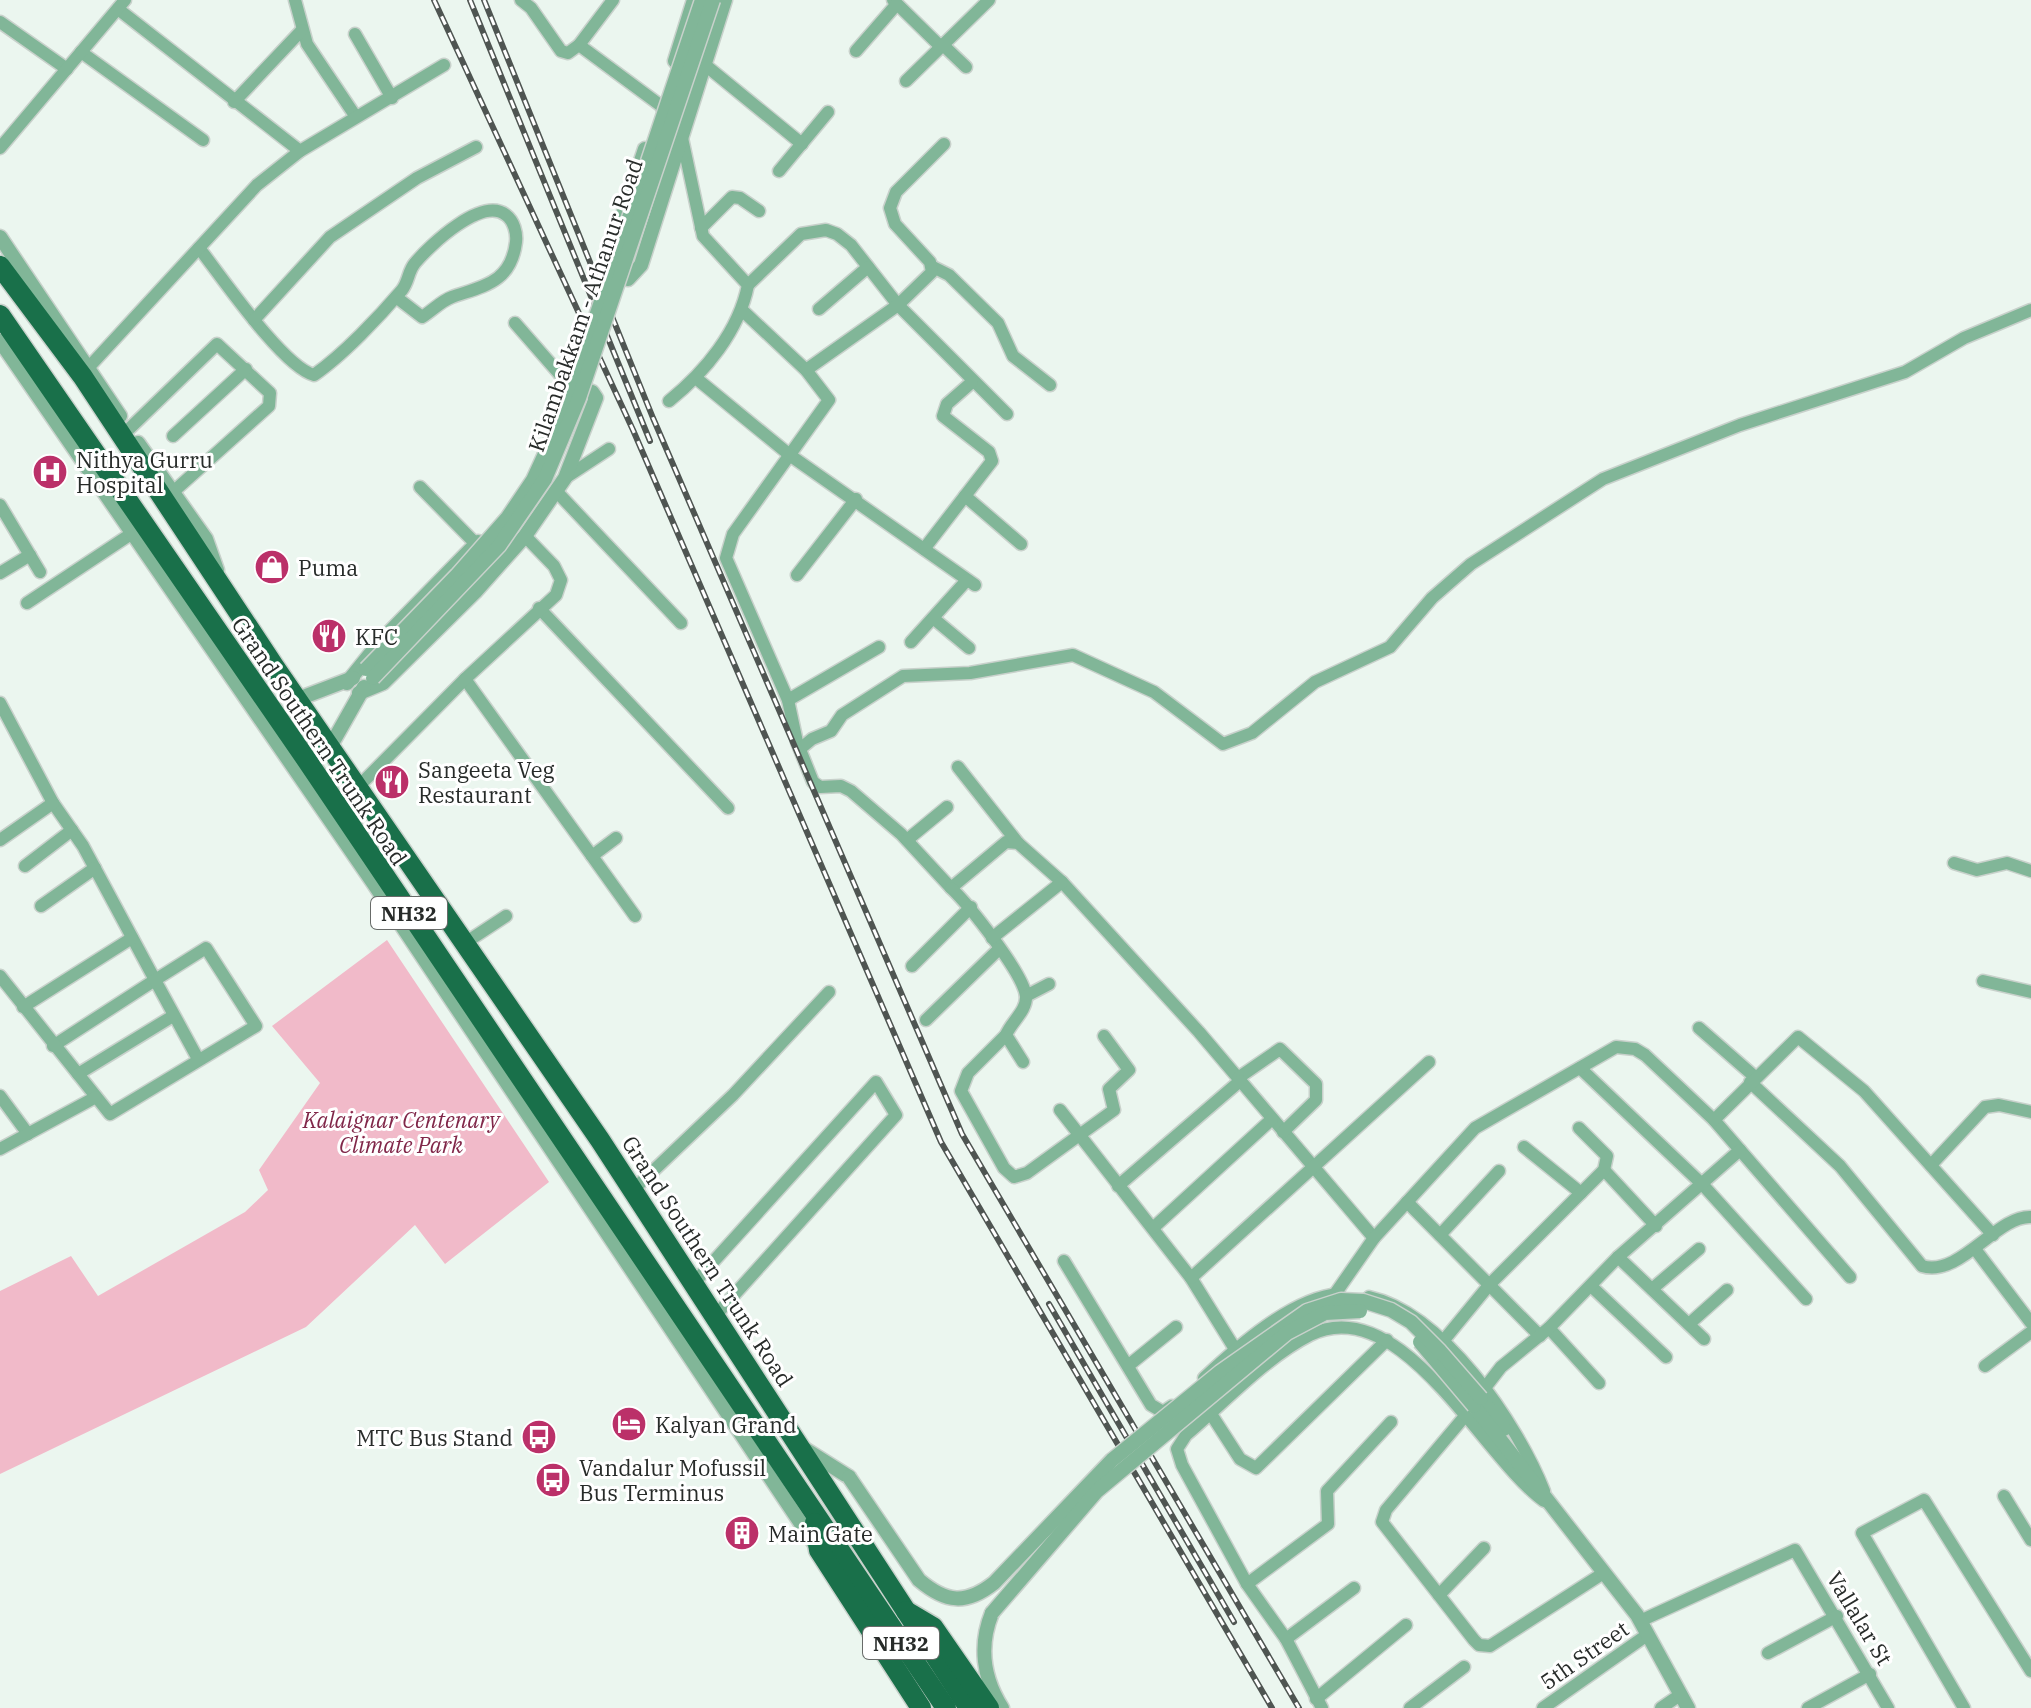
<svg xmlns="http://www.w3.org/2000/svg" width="2031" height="1708" font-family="'IBM Plex Serif',serif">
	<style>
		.green { fill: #f1bac9 }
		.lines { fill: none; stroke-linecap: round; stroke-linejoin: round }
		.minor-casing { stroke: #c8d1cb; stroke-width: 15 }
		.tertiary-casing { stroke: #c8d1cb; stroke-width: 17 }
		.trunk-casing { stroke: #c8d1cb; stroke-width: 23 }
		.minor { stroke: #81b698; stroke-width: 12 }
		.tertiary { stroke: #81b698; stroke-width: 14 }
		.trunk { stroke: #19704a; stroke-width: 20 }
		.rail-casing { stroke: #4f5552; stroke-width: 6 }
		.rail { stroke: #fff; stroke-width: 3; stroke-dasharray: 9; stroke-linecap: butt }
		.tertiary-bridge-casing { stroke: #c8d1cb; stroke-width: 17; stroke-linecap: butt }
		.tertiary-bridge { stroke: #81b698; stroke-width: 14 }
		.labels { text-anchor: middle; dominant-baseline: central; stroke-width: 6; stroke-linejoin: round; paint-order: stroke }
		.shield { fill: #fff; stroke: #686b69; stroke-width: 2 }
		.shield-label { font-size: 20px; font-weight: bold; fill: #272b29 }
		.street-label { font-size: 22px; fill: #272b29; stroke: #fff }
		.poi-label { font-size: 22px; fill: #272b29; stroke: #fff; text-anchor: start }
		.park-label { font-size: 22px; font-style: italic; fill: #802749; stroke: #fff }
	</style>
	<rect width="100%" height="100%" fill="#ebf6ef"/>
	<!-- green -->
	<path class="green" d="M387,940L549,1182L445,1264L415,1225L306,1327L0,1474V1291L71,1256L98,1296L245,1212L268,1190L259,1170L320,1083L272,1026Z"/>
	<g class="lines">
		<defs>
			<g id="minor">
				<path d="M295,0L307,44L356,117"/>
				<path d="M521,0L531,8L561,51L568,53L579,45L660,105L668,116"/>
				<path d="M893,0L939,45"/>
				<path d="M118,9L300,151"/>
				<path d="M0,22L67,69"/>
				<path d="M355,34L392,98"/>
				<path d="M579,45L613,0"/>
				<path d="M943,45L966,67"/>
				<path d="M856,51L896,5"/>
				<path d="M81,52L203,140"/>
				<path d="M704,64L802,144"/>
				<path d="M906,81L989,0"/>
				<path d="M234,102L302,30"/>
				<path d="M0,148L125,0"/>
				<path d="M779,171L828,112"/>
				<path d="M701,228L732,197L740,198L759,211"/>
				<path d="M199,248C221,276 283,367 314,375C343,355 379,317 402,290C409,281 408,271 415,263C430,245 482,196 506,215C514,221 517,233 516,242C511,283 483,286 452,297C441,301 432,311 422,317L396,297"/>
				<path d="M933,267L949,275L998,323L1013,356L1050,385"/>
				<path d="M748,285L801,234L826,230L837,234L851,245L898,305L1007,414"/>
				<path d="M819,309L868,267"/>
				<path d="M743,311L806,370L829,400L733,534L726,558L788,700L797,742L813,782L820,787L841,786L851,791L901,834L951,888L1006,842L1018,843L1062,882L1199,1032L1374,1238"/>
				<path d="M254,320L330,237L417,178L476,147"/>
				<path d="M515,323L570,386"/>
				<path d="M89,367L257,185L300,151L444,65"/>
				<path d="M806,370L898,305L932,272L930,262L895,224L890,208L896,192L944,144"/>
				<path d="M697,379L791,456L975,585"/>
				<path d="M669,401C705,372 739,331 748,285L703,236L682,138"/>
				<path d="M129,429L217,344L270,393L269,406L173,492"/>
				<path d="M173,436L246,369"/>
				<path d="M565,478L609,449"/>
				<path d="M420,487L476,544"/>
				<path d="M556,491L681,623"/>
				<path d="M965,496L1021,544"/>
				<path d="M0,505L40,572"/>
				<path d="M924,549L992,461L989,452L943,416L947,404L972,382"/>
				<path d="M0,573L30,555"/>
				<path d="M797,575L856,499"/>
				<path d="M27,603L131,534"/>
				<path d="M539,608L728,808"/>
				<path d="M933,618L969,648"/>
				<path d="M911,642L967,580"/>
				<path d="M465,679L635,916"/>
				<path d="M788,700L879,647"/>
				<path d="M0,703L53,803L83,846L155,980L53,1046"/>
				<path d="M800,749L812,739L831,731L842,715L903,676L970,673L1073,655L1154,692L1223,744L1252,733L1315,682L1390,647L1432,598L1471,564L1603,479L1740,425L1905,372L1964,338L2031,310"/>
				<path d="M958,767L1018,843"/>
				<path d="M358,787L465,679L556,595L561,580L554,566L525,536"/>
				<path d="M0,840L53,803"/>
				<path d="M907,840L947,807"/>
				<path d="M592,856L616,838"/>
				<path d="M1954,863L1977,870L2007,863L2031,871"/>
				<path d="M25,866L72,830"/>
				<path d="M951,888C969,905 1023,973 1026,996C1027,1011 1011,1022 1006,1035L1023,1062"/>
				<path d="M41,906L95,868"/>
				<path d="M992,938L1062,882"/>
				<path d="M465,943L506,916"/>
				<path d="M912,966L971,907"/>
				<path d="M0,976L78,1074L173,1016"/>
				<path d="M1983,981L2031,992"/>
				<path d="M1026,996L1049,984"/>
				<path d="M23,1007L132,938"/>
				<path d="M926,1020L999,949"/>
				<path d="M1699,1028L1755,1077"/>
				<path d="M1006,1035L968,1073L961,1091L1004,1168L1014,1177L1027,1173L1114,1110L1109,1089L1129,1070L1104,1036"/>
				<path d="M1580,1068L1703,1185L1806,1299"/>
				<path d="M78,1074L110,1114L256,1026L206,948L155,980L198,1059"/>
				<path d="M1238,1078L1280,1049L1316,1084V1100L1283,1132"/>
				<path d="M1750,1082L1840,1166L1922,1266C1960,1278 1997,1215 2031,1217"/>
				<path d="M0,1096L28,1134"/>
				<path d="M1060,1110L1191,1278L1235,1349"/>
				<path d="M1714,1120L1850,1277"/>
				<path d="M1524,1147L1581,1193"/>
				<path d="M0,1149L96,1097"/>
				<path d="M1931,1165L1985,1107L1999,1105L2031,1112"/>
				<path d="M1604,1170L1656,1226"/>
				<path d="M1118,1186L1240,1081"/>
				<path d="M632,1191L733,1095L829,992"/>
				<path d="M1407,1202L1540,1336"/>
				<path d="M1153,1228L1272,1119"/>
				<path d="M1440,1235L1499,1171"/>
				<path d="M1975,1249L2031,1323"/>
				<path d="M1618,1257L1704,1339"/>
				<path d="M1064,1261L1151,1405L1163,1412L1172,1406"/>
				<path d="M1191,1278L1429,1062"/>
				<path d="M694,1283L876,1082L896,1115L716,1315"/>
				<path d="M1591,1286L1666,1357"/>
				<path d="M1652,1289L1699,1249"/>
				<path d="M1335,1294L1374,1238L1475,1128L1616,1047L1635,1049L1645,1055L1714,1120L1798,1037L1864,1091L1993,1235"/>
				<path d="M1369,1297C1443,1313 1517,1423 1544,1491"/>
				<path d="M1689,1324L1727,1290"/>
				<path d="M1549,1328L1599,1383"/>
				<path d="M1444,1340L1490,1284L1604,1170L1607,1156L1579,1128"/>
				<path d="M1129,1365L1176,1327"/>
				<path d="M1985,1366L2031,1332"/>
				<path d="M1204,1378C1237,1347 1292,1298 1339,1294"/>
				<path d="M1484,1389L1501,1367L1549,1328L1618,1257L1740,1150"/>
				<path d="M1211,1414L1240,1459L1256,1468L1387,1340"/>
				<path d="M1465,1416L1386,1510L1382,1522L1474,1640L1479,1645L1490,1646L1602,1574"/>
				<path d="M2004,1496L2031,1540"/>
				<path d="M1247,1584L1328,1524L1327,1491L1391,1422"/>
				<path d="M1439,1595L1484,1548"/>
				<path d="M1640,1621L1795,1550L1888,1708"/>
				<path d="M1286,1639L1354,1588"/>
				<path d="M1768,1653L1837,1616"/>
				<path d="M1316,1699L1406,1625"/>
				<path d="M1322,1708L1286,1639L1247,1584L1182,1465L1177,1449L1186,1435C1225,1402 1265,1358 1310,1335C1401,1290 1482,1456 1544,1501"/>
				<path d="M1410,1708L1464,1667"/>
				<path d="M1543,1708L1647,1635"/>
				<path d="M1661,1708L1680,1695"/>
				<path d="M1808,1708L1870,1674"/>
				<path d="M1964,1708L1862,1533L1924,1500L2031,1671"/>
			</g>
			<g id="tertiary">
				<path d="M675,61L694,0"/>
				<path d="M0,237L120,416"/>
				<path d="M615,239L645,149"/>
				<path d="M612,267L620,277L628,279L641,265L725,0"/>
				<path d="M0,341L374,884L816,1546"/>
				<path d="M138,443L206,539L217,570"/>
				<path d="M347,683L380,642L478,542"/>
				<path d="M359,693L383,683L475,592L525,536L565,478L596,398L592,392L570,386L548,431"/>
				<path d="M298,699L353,678"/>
				<path d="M330,747L364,687"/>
				<path d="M1481,1398L1504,1429"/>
				<path d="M1474,1406L1637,1615L1688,1708"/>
				<path d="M803,1448L849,1477"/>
				<path d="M992,1613C979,1645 983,1678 1002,1708"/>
			</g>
			<g id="trunk">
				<path d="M0,266L83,377L274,666L600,1140L969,1708"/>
				<path d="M0,315L308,762L946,1708"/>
				<path d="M815,1523L819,1550L921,1708"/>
				<path d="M906,1611L933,1627L989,1708"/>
			</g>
		</defs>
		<!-- minor casing -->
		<use href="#minor" class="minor-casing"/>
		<!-- tertiary casing -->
		<use href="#tertiary" class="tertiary-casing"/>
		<!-- trunk casing -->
		<use href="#trunk" class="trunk-casing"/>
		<!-- minor -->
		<use href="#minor" class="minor"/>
		<!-- tertiary -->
		<use href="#tertiary" class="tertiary"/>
		<!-- trunk -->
		<use href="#trunk" class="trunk"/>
		<defs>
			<g id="rail">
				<path d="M434,0L633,430L941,1142L1272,1708"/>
				<path d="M470,0L650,441"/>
				<path d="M484,0L653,418L962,1134L1299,1708"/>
				<path d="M1049,1304L1234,1622"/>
			</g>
		</defs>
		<!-- rail casing -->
		<use href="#rail" class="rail-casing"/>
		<!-- rail -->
		<use href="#rail" class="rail"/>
		<defs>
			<g id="tertiary-bridge">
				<path d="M366,669L457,575L508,517L533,480L563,415L702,0"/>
				<path d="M373,678L499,546L545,479L579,398L713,0"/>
				<path d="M1420,1342L1474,1406"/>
				<path d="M849,1477L919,1580C946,1603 966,1605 994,1583L1112,1460L1220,1372L1307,1311L1341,1300L1363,1301L1391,1310L1411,1322L1440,1351L1481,1398"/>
				<path d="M992,1613L1097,1491L1287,1333L1325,1313L1360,1311"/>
			</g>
		</defs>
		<!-- tertiary-bridge casing -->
		<use href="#tertiary-bridge" class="tertiary-bridge-casing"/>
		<!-- tertiary-bridge -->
		<use href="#tertiary-bridge" class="tertiary-bridge"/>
	</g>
	<!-- icons -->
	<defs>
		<symbol id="hospital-disc" viewBox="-11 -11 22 22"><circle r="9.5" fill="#bb3069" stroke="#fff"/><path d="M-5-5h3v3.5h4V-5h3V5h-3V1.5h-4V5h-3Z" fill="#fff"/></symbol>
		<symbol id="shop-disc" viewBox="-11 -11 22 22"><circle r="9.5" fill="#bb3069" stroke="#fff"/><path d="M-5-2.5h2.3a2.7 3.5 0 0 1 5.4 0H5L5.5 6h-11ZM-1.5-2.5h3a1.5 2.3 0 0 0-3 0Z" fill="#fff"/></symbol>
		<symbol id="restaurant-disc" viewBox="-11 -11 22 22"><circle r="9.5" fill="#bb3069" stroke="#fff"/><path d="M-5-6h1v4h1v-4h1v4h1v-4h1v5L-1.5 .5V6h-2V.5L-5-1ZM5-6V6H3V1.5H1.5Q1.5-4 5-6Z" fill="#fff"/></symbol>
		<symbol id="hotel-disc" viewBox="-11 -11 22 22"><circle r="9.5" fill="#bb3069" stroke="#fff"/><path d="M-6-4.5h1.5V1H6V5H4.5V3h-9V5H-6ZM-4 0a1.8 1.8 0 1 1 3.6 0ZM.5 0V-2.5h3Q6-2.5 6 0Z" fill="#fff"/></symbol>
		<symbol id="bus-disc" viewBox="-11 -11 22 22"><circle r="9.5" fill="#bb3069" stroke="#fff"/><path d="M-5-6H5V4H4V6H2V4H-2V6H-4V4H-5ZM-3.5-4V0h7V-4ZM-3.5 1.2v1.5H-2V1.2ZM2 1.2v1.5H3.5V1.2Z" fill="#fff"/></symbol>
		<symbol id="building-disc" viewBox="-11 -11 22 22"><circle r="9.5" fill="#bb3069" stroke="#fff"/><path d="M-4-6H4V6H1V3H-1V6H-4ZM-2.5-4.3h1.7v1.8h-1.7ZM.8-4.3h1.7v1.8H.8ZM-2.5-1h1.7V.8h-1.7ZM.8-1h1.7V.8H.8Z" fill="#fff"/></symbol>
	</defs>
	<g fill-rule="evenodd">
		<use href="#hospital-disc" x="30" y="452" width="40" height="40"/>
		<use href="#shop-disc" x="252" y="547" width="40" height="40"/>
		<use href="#restaurant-disc" x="309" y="616" width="40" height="40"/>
		<use href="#restaurant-disc" x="372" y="762" width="40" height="40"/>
		<use href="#hotel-disc" x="609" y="1404" width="40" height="40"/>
		<use href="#bus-disc" x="519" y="1417" width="40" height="40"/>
		<use href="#bus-disc" x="533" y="1460" width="40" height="40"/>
		<use href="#building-disc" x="722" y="1513" width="40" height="40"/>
	</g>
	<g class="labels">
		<!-- shield labels -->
		<g class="shield">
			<rect x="371" y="897" width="76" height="32" rx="6"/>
			<rect x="863" y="1627" width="76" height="32" rx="6"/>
		</g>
		<g class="shield-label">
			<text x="409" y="913">NH32</text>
			<text x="901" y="1643">NH32</text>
		</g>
		<!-- street labels -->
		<g class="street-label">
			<text transform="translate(585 305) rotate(-71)">Kilambakkam - Athanur Road</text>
			<text transform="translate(320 741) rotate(56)">Grand Southern Trunk Road</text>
			<text transform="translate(708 1261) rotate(57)">Grand Southern Trunk Road</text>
			<text transform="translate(1860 1618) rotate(59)">Vallalar St</text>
			<text transform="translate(1584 1655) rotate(-35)">5th Street</text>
		</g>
		<!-- poi labels -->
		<g class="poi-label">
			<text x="76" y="459">Nithya Gurru<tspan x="76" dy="25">Hospital</tspan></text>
			<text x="298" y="567">Puma</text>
			<text x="355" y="636">KFC</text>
			<text x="418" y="769">Sangeeta Veg<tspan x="418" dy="25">Restaurant</tspan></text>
			<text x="655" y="1424">Kalyan Grand</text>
			<text x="513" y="1437" text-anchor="end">MTC Bus Stand</text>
			<text x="579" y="1467">Vandalur Mofussil<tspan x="579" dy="25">Bus Terminus</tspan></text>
			<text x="768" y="1533">Main Gate</text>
		</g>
		<!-- park labels -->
		<g class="park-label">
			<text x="401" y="1119">Kalaignar Centenary<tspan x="401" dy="25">Climate Park</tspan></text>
		</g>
	</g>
</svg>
